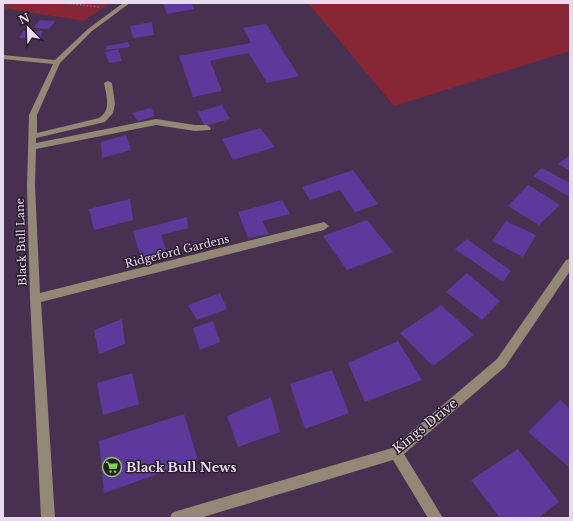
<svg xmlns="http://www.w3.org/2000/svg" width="573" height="521" font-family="'Libre Baskerville',serif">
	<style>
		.green { fill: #872634 }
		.building { fill: #5e399b }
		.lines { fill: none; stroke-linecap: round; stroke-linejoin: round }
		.path { stroke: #826e8a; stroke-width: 1.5; stroke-dasharray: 1.5 2; stroke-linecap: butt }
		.minor { fill: #938776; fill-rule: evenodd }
		.labels { text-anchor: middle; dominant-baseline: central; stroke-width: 3; stroke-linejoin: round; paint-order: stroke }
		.street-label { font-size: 11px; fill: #e9daef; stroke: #281d2c }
		.near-street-label { font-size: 13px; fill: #e9daef; stroke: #281d2c }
		.near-poi-label { font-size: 13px; font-weight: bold; fill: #e9daef; stroke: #281d2c; text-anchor: start }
	</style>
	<rect width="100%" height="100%" fill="#483051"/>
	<!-- green -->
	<g class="green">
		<path d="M3,3H110L84,21L3,8Z"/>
		<path d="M308,3H570V51L394,106Z"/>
	</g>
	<!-- building -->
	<g class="building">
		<path d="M163,3H191L194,9L167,14Z"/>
		<path d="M40,20L55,21L49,29L33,28Z"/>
		<path d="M152,22L154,35L133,38L130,26Z"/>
		<path d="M266,24L299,76L267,83L249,53L222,58L210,61L222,91L193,97L179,56L251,43L243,28Z"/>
		<path d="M23,31H43L40,38H19Z"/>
		<path d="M128,42L130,47L106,50L107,46Z"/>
		<path d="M118,49L122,61L109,63L105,52Z"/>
		<path d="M222,105L230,119L205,126L197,112Z"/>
		<path d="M151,108L155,116L138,121L132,113Z"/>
		<path d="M260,128L275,147L233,160L222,139Z"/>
		<path d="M126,135L131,150L102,158L101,142Z"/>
		<path d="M569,156H570V171L558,164Z"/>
		<path d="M542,168L570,183V197L533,176Z"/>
		<path d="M353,170L378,204L355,212L340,190L310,200L302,187Z"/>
		<path d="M528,185L560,205L539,225L508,206Z"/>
		<path d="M130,199L133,220L94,230L89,209Z"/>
		<path d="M282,200L290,214L262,221L269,234L248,238L238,212Z"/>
		<path d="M187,217L188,228L161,235L167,253L142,261L133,231Z"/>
		<path d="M367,220L393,252L347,270L323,236Z"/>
		<path d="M506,221L536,235L523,257L492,241Z"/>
		<path d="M467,239L511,271L503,282L455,249Z"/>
		<path d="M467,273L500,301L482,320L446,292Z"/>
		<path d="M220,293L227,309L197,320L188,305Z"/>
		<path d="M441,305L474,335L433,366L400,333Z"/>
		<path d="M122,319L125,344L99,354L94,330Z"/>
		<path d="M213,321L220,342L200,350L193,328Z"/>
		<path d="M398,341L422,380L365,402L348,363Z"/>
		<path d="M332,370L349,413L305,429L290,384Z"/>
		<path d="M132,373L139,404L103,415L97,383Z"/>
		<path d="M271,397L280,432L238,447L227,416Z"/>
		<path d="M560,400L570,409V468L528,432Z"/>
		<path d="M184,414L198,460L104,493L99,441Z"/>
		<path d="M518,449L559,502L538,518H500L471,480Z"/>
	</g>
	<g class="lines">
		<!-- path -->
		<path class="path" d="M66,3L99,7"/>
		<!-- minor -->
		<g class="minor">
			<path d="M123,3H130L92,31L60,63L37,115V133L99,118C112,110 106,95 104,83L108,81L112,83L115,104L113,113L105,122L36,138V143L156,119L195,125H207L211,128L210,130L195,131L156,125L36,149L35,186L40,293L324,222L329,226L324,230L41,302L55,518H41L30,299L27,186L29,115L53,64L3,59V55L55,60L88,29Z"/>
			<path d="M570,259V271L505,367L404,454L443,518H428L393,460L200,518H170L172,513L177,511L392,448L497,359L566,260Z"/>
		</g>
	</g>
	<!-- icons -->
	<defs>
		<symbol id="supermarket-ring" viewBox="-11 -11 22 22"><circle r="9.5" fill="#281d2c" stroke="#7dd154" stroke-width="1.5"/><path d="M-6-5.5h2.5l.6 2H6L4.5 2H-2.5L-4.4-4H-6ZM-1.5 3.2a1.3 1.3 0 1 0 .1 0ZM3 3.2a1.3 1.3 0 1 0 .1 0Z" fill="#7dd154"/></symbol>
	</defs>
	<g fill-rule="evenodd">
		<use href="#supermarket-ring" x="101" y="456" width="22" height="22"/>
	</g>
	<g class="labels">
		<!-- street labels -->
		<g class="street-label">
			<text transform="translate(21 242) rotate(-92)">Black Bull Lane</text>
			<text transform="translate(177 251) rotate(-14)">Ridgeford Gardens</text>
		</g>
		<!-- near-street labels -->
		<g class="near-street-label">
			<text transform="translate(425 426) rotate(-39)">Kings Drive</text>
		</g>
		<!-- near-poi labels -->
		<g class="near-poi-label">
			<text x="126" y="467">Black Bull News</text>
		</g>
	</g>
	<!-- border -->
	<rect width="573" height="521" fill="none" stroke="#e9daef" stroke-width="8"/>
	<!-- north arrow -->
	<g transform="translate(28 28) rotate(337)" stroke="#281d2c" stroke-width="3" paint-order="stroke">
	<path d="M0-3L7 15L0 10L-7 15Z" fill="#e9daef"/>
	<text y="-6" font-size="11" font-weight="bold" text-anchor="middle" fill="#e9daef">N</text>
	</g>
</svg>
